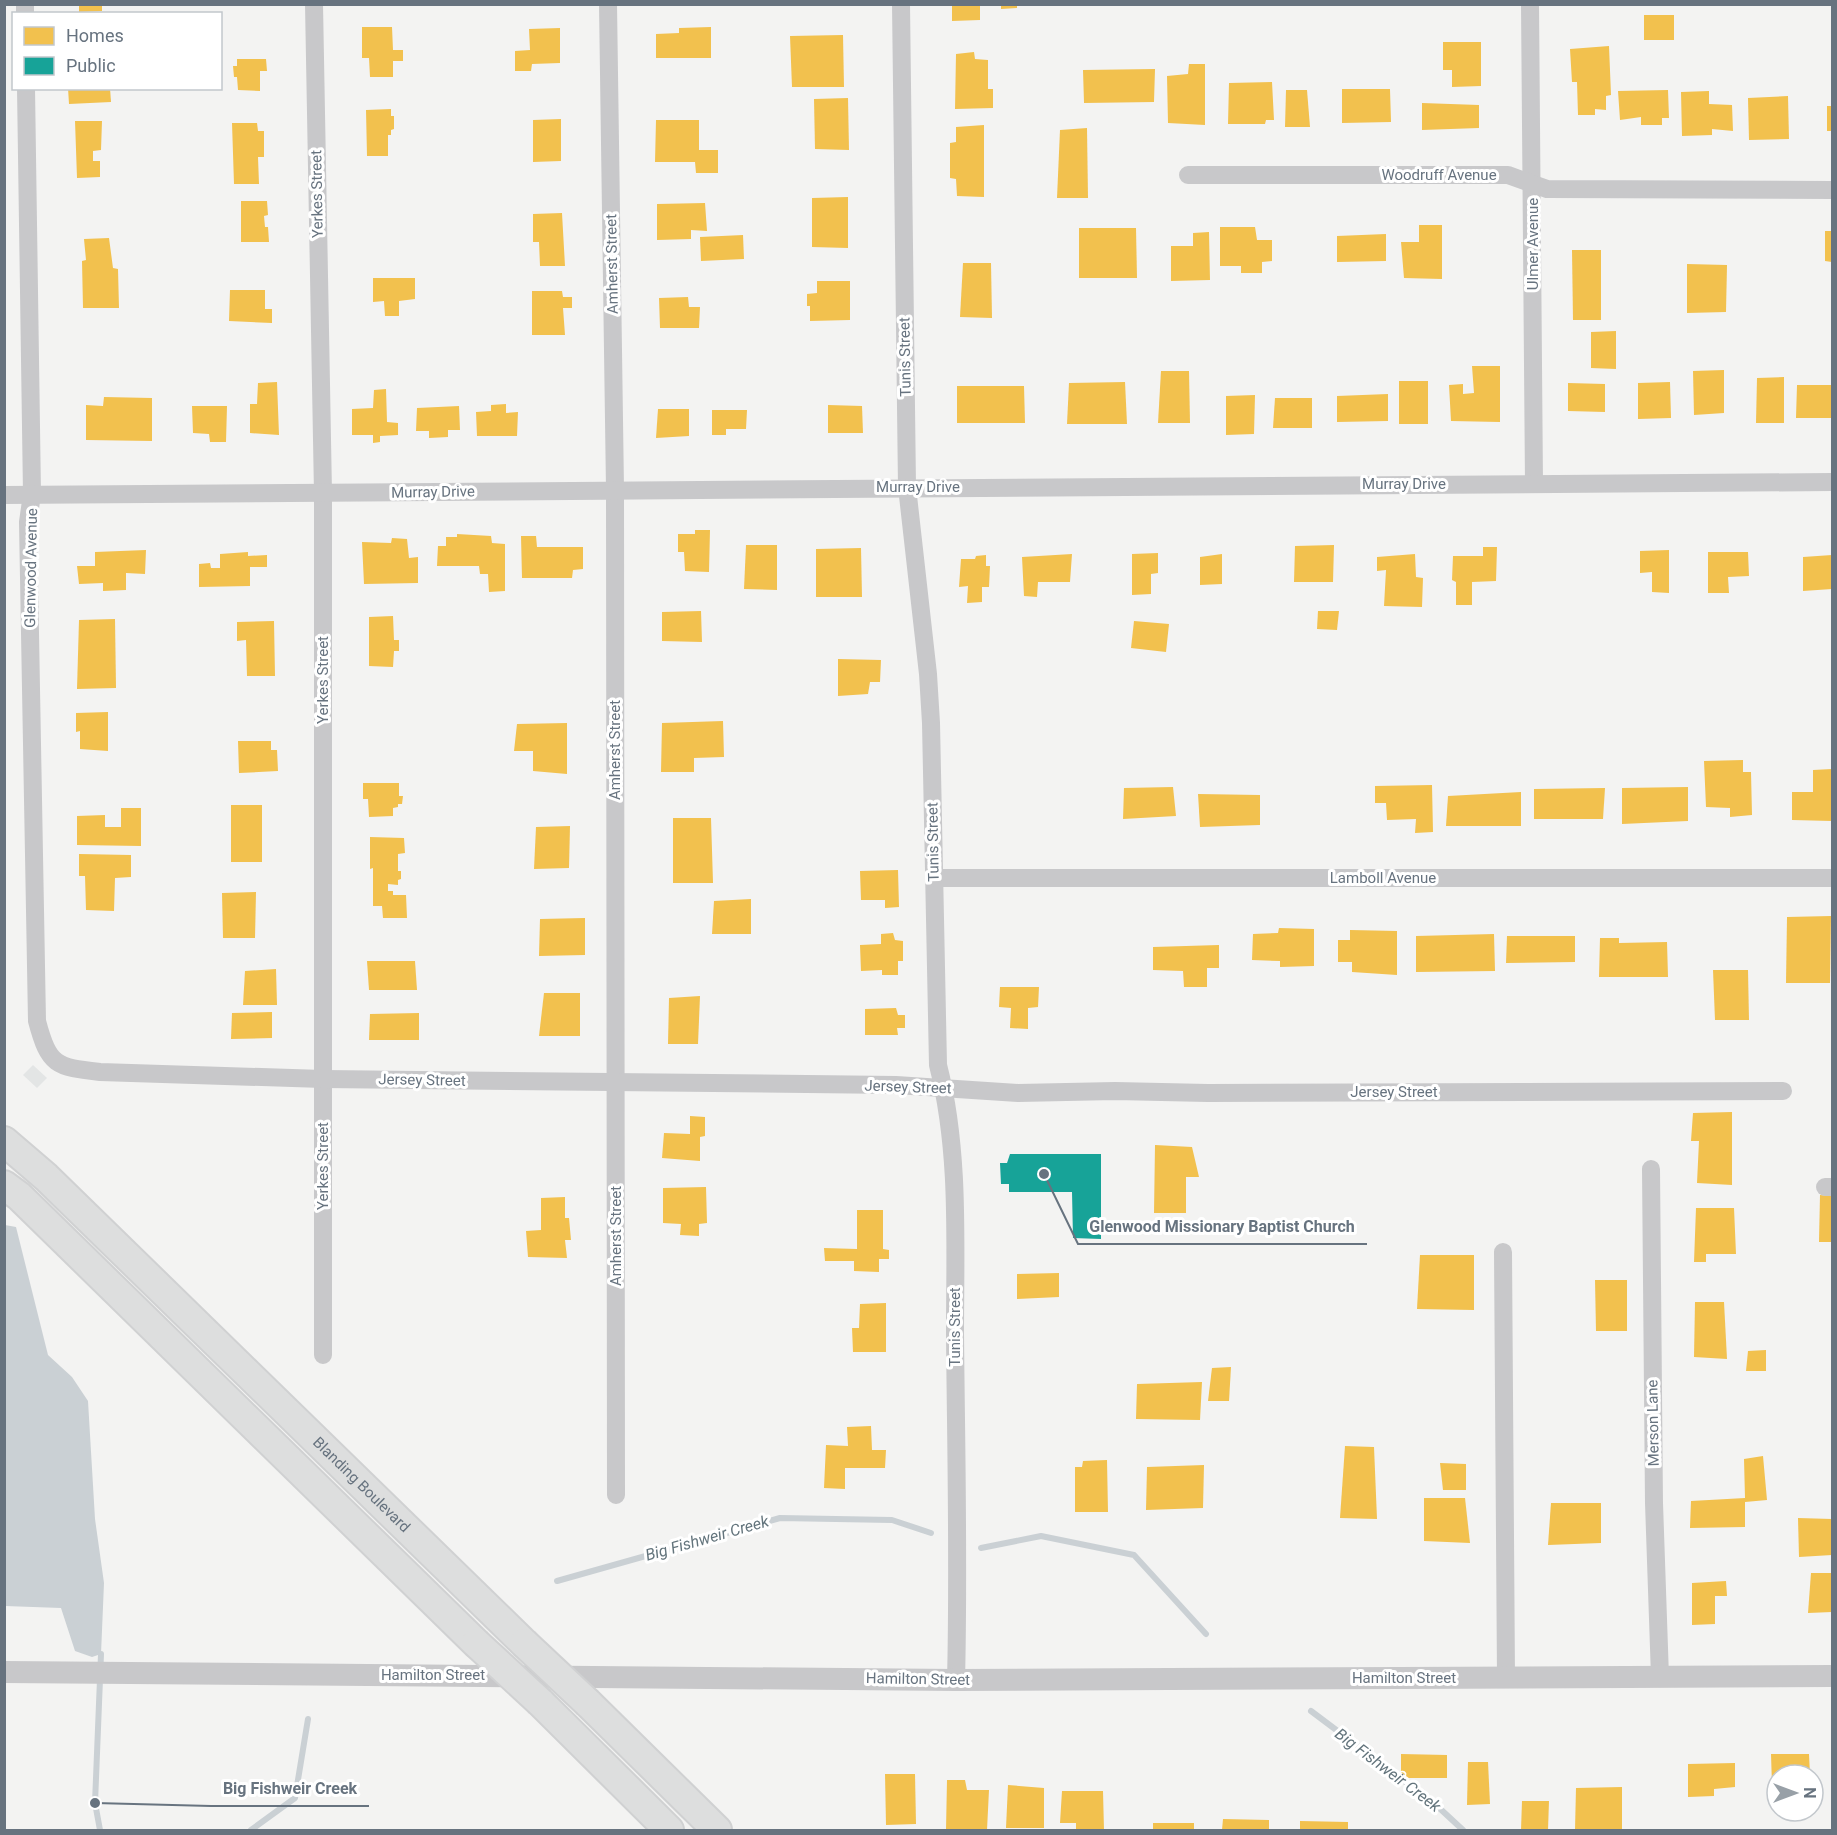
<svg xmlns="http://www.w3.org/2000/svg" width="1837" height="1835" font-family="Roboto,sans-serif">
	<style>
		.built { fill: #e3e5e5 }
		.water { fill: #cad0d4 }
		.homes { fill: #f2c14e }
		.public { fill: #17a398 }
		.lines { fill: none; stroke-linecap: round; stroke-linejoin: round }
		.stream { stroke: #cad0d4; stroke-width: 6 }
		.primary-casing { stroke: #d0d1d2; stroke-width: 32 }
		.minor { stroke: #c8c8ca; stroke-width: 18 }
		.tertiary { stroke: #c8c8ca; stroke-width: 22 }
		.primary { stroke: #dddede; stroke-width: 28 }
		.primary-bridge-casing { stroke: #d0d1d2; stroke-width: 32; stroke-linecap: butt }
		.primary-bridge { stroke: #dddede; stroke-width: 28 }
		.labels { text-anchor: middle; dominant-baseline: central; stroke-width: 6; stroke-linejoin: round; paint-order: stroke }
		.street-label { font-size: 15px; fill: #67737f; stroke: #fff }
		.water-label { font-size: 16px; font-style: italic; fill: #63747c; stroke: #fff }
		.leader { fill: none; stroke: #67737f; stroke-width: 2 }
		.callout-dot { fill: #67737f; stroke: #fff; stroke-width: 2 }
		.callout-label { font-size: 16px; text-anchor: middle; font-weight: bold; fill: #67737f; stroke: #fff; stroke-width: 6; stroke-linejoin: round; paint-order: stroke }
	</style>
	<rect width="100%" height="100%" fill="#f3f3f2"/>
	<!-- built -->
	<path class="built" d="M33,1065L47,1078L37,1088L23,1075Z"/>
	<!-- water -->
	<path class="water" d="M5,1225L16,1227L48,1355L72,1377L88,1401L95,1519L104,1583L101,1654L92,1657L75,1651L61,1608L5,1606Z"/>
	<!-- homes -->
	<g class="homes">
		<path d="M79,4H102V11L79,12Z"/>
		<path d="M952,4H980V20L952,21Z"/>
		<path d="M1001,4H1017V8L1001,9Z"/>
		<rect x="1644" y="15" width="30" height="25"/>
		<path d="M362,27H392L393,50H403V61H393V77H370L369,58H362Z"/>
		<path d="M711,27V58H656V34L679,33V28Z"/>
		<path d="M560,28V63L532,64L531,71H515V51L530,50L529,29Z"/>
		<path d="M843,35L844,87H792L790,36Z"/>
		<path d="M1443,42H1481V86L1452,87V70H1443Z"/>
		<path d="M1609,46L1611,95L1606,96V110L1595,109V115H1578L1577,82H1572L1570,49Z"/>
		<path d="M974,52L975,59L988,60V89H993V108L955,109L956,54Z"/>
		<path d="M237,59H266L267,71H260V91L238,90L237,77H234L233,66H237Z"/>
		<path d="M1189,64H1205V125L1168,123L1167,76L1188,74Z"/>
		<path d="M1155,69L1154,102L1084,103L1083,70Z"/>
		<path d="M1272,82L1274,120H1266L1265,124H1228L1229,83Z"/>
		<path d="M68,88H110L111,102L69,104Z"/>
		<path d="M1342,89H1390L1391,122L1342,123Z"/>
		<path d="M1286,90H1307L1310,127H1285Z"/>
		<path d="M1668,90L1669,118H1662V125H1641V117L1620,120L1618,91Z"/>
		<path d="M1709,91V104L1732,105L1733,131L1712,129V135L1682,136L1681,92Z"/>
		<path d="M1788,96L1789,139L1749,140L1748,98Z"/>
		<path d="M848,98L849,150L815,149L814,99Z"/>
		<path d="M1422,103L1479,105V128L1422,130Z"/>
		<rect x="1827" y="106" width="5" height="25"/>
		<path d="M391,109V116H394V129L391,130V135H388V156H367L366,110Z"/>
		<path d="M561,119V161L533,162V120Z"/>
		<path d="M656,120H699V150H718V173H696L695,162H655Z"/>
		<path d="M75,121H102L101,150L93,151V161H100V177L77,178Z"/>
		<path d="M232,123H257L258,131H264V157H258L259,184H234Z"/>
		<path d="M984,125V197L957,196L956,179L950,178V143L956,142V127Z"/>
		<path d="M1087,128L1088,198H1057L1060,130Z"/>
		<path d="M848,197V248L812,247V198Z"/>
		<path d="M241,201H267L268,215L264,216L265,227H268L269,242H241Z"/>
		<path d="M705,203L707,231L691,230V239L657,240V204Z"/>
		<path d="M562,213L565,266H540L539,242H533V214Z"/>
		<path d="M1419,225H1442V279L1404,278L1401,242H1419Z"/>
		<path d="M1220,227H1255L1257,240H1272V261L1262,262V273H1241V266H1220Z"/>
		<path d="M1079,228H1136L1137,278H1079Z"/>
		<path d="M1825,231H1832V262L1825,261Z"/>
		<path d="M1209,232L1210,280L1171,281V246H1193V233Z"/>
		<path d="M1386,234V261L1337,262V236Z"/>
		<path d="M743,235L744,259L701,261L700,237Z"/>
		<path d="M109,238L113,268L118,269L119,308H83L82,261L86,260L84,239Z"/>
		<path d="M1572,250H1601V320H1573Z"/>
		<path d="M963,263H991L992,318L960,317Z"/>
		<path d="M1687,264L1727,265L1726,312L1687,313Z"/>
		<path d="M373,278H415V299L399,301V316H385L384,301L373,302Z"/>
		<path d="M817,281H850V320L810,321V306H807V294L817,293Z"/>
		<path d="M230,290H265V309H272V323L229,321Z"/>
		<path d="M532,291H562L563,297H572V308H563L565,335H532Z"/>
		<path d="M688,297L689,307H700L699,328H660L659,298Z"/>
		<path d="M1616,331V369L1591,368V332Z"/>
		<path d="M1472,366H1500V422L1451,421L1449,385L1463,384V394L1474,393Z"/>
		<path d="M1724,370V413L1694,415L1693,371Z"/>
		<path d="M1161,371H1189L1190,423H1158Z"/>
		<path d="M1784,377V423H1756L1757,378Z"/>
		<rect x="1399" y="381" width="29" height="43"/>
		<path d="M277,382L279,435L250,433V404H257L258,383Z"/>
		<path d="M1125,382L1127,424H1067L1069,383Z"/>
		<path d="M1670,382L1671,418L1638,419V383Z"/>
		<path d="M1568,383L1605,384V412L1568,411Z"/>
		<path d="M1797,385H1832V418H1796Z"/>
		<path d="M957,386H1024L1025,423H957Z"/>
		<path d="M386,389L387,422L398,423V435L380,436V442L373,443V435H352V409L373,408L374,390Z"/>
		<path d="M1388,394V421L1337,422V396Z"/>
		<path d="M1255,395L1254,434L1226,435V396Z"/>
		<path d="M104,397L152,398V441L86,440V405L103,406Z"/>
		<path d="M1275,398H1312V428H1273Z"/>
		<path d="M506,404V413L518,412L517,436H477L476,412L491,411V405Z"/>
		<path d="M828,405L862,406L863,433H828Z"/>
		<path d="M192,406H227L226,442H210L209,434L193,433Z"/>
		<path d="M459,406L460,430H448V437L429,438V431H416L417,408Z"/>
		<path d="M658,409H689V436L656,438Z"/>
		<path d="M712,410H747L746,429H726V435H712Z"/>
		<path d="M695,530H710L709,572L685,571L684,552H678V534H695Z"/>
		<path d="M457,534L491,536L492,543L505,544V591L489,592L488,574H480L479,566H437L438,546H446V537H457Z"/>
		<path d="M521,536H536L537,547H583V569L573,570L572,578H522Z"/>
		<path d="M392,538L407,539L409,558L418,557V583L364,584L362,542L391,543Z"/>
		<path d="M746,545H777V590L744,589Z"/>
		<path d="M1334,545L1333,582H1294L1295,546Z"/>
		<path d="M1483,547H1497L1496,581L1472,582V605H1456V582L1452,580L1453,556H1483Z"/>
		<path d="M861,548L862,597H816V549Z"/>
		<path d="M146,550L145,574L126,573V590L103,591V583L79,584L77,566H95V552Z"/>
		<path d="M1669,550V593L1652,592V572L1640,573V551Z"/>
		<path d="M248,552V556L267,555V567H250V586L199,587V564L210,563L211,568H220V554Z"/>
		<path d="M1708,552H1748L1749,576L1728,577L1729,593H1708Z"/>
		<path d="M1158,553V573L1151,574V594L1132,595V554Z"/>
		<path d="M1072,554L1070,582H1038L1037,597L1024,596L1022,557Z"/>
		<path d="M1222,554V584L1200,585V557Z"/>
		<path d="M1415,554L1416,577L1423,578L1422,607L1384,606L1386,570L1377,571V557Z"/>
		<path d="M986,555V566H990L989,587H982V602L967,603L968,586L959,587L961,559H975L976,556Z"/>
		<path d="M1832,555V589L1803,591V557Z"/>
		<path d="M701,611L702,642L662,641V612Z"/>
		<path d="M1318,611H1339L1337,630L1317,629Z"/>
		<path d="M393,616L394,640H399V651H394L393,667L369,666V617Z"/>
		<path d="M115,619L116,688L77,689L79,620Z"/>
		<path d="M274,621L275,676H247L246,640L237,641V622Z"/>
		<path d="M1134,621L1169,624L1166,652L1131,648Z"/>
		<path d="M838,659L881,660L880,682H870L868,694L838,696Z"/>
		<path d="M108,712V751L80,749V731L76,732V713Z"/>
		<path d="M723,721L724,757L694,758V772H661L662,723Z"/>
		<path d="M567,723V774L533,771V751H514L517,724Z"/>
		<path d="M238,741H271V750H277L278,771L239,773Z"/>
		<path d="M1743,760V772H1751L1752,815L1730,817V808L1706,807L1704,761Z"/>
		<path d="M1832,769V821L1792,820V792H1813V770Z"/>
		<path d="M363,783H399V796H403L402,804H398V807L393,808V816L369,817L368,799H363Z"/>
		<path d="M1432,785L1433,832L1415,833L1416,819L1387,820L1386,803H1375V786Z"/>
		<path d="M1173,787L1176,816L1123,819L1124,788Z"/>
		<path d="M1688,787V821L1622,824V788Z"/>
		<path d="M1605,788L1603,819H1534V789Z"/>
		<path d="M1521,792V826H1446L1448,796Z"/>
		<path d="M1198,794L1260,795V825L1200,827Z"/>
		<rect x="231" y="805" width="31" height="57"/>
		<path d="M121,808H141V846L77,845V816L105,815V827H121Z"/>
		<path d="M673,818H711L713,883H673Z"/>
		<path d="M570,826L569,868L534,869L536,827Z"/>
		<path d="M370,837L404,838L405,853L398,854V871H401V879L398,880V885L388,884V891H393V895H406L407,918H383L382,906H373V868L370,869Z"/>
		<path d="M79,854L131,855V877L115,878L114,911L86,910L85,876H79Z"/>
		<path d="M898,870L899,907L885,908V900H861L860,871Z"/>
		<path d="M256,892L255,938H223L222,893Z"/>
		<path d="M751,899V934H712L714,901Z"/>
		<path d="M1831,916L1830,983H1786L1787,917Z"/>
		<path d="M585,918V955L539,956L540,919Z"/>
		<path d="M1279,928L1314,929V966L1280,967V961L1252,960L1253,934L1278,933Z"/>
		<path d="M1350,930L1397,931V975L1352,972V962H1338V940H1350Z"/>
		<path d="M893,933L895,940L903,941V961H898V975H882V970L861,971L860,945L881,944V934Z"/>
		<path d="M1494,934L1495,971L1416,972V936Z"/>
		<path d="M1507,936H1575V962L1506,963Z"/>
		<path d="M1600,938H1619V943L1667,942L1668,977H1599Z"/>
		<path d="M1219,945V968H1207V987H1184L1183,971L1153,970V947Z"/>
		<path d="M367,961H415L417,990H369Z"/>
		<path d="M276,969L277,1005H243L245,971Z"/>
		<path d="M1713,970H1748L1749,1020H1715Z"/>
		<path d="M1000,987H1039L1038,1007L1028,1008V1029L1010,1028L1011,1008L999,1007Z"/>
		<path d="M544,993H580V1036H539Z"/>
		<path d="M700,996L698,1044H668L669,998Z"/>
		<path d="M896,1008L898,1015H905V1028H897L898,1035H865V1009Z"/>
		<path d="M272,1012V1038L231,1039L232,1013Z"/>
		<path d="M419,1013V1040H369L370,1014Z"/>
		<path d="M1732,1112V1185L1697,1183L1699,1141H1691L1693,1113Z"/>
		<path d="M690,1116L705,1117V1136L700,1137V1161L662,1158L664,1133L690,1134Z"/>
		<path d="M1155,1145L1192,1147L1199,1177H1186V1213H1154Z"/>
		<path d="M706,1187L707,1223L699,1224V1236L680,1235L681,1224L663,1223V1188Z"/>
		<path d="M1820,1195L1832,1196V1242H1819Z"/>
		<path d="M565,1197V1218H569L571,1240H565L567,1258L528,1257L526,1231L541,1230V1198Z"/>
		<path d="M1696,1208H1734L1736,1254H1706V1262H1694Z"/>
		<path d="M857,1210H883V1249L889,1250V1259H879V1272L854,1271V1261H825L824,1248L857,1249Z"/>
		<path d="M1420,1255H1474V1310L1417,1309Z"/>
		<path d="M1059,1273V1297L1017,1299V1274Z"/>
		<path d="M1595,1280H1627V1331H1596Z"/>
		<path d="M1695,1302H1724L1727,1359L1694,1357Z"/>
		<path d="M886,1303V1352H853L852,1328H859L860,1304Z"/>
		<path d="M1766,1350V1371H1746L1748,1351Z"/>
		<path d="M1231,1367L1229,1401H1208L1212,1368Z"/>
		<path d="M1202,1382L1200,1420L1136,1419L1137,1384Z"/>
		<path d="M871,1426L872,1450H886L885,1468H845V1489L824,1488L826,1445L848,1446L847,1427Z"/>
		<path d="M1345,1446L1374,1447L1377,1519L1340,1518Z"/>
		<path d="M1763,1456L1767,1500L1745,1502V1527L1690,1528L1691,1501L1745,1498L1744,1459Z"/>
		<path d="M1107,1460L1108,1512H1075V1467H1082L1083,1461Z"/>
		<path d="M1440,1463L1466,1464V1490H1443Z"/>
		<path d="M1204,1465L1203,1508L1146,1510L1147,1467Z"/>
		<path d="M1424,1498H1465L1470,1543L1424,1541Z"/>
		<path d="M1551,1503H1601V1543L1548,1545Z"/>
		<path d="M1798,1518L1832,1519V1555L1799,1557Z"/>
		<path d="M1811,1573H1832V1612L1808,1613Z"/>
		<path d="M1726,1581L1727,1596H1715V1624L1692,1625V1583Z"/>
		<path d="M1401,1754L1447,1755V1778H1401Z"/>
		<path d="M1771,1754H1809L1810,1775H1777V1785H1772Z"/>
		<path d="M1468,1762H1488L1490,1804L1467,1805Z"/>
		<path d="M1735,1763V1787L1714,1789V1796L1688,1797V1764Z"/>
		<path d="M885,1774H915L916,1824L886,1825Z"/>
		<path d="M947,1780H965L967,1790H989L987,1830H946Z"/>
		<path d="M1008,1785L1044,1788V1828H1006Z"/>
		<path d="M1622,1787V1830H1575L1576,1788Z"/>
		<path d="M1062,1791H1103L1104,1830H1076V1823H1060Z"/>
		<path d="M1522,1801H1549L1548,1830H1521Z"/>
		<path d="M1223,1819L1269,1820V1830H1222Z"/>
		<path d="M1300,1821L1348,1822V1830H1300Z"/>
		<rect x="1153" y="1823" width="41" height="7"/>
	</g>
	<!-- public -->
	<path class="public" d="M1010,1154H1101V1239L1073,1238L1072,1192H1009V1184H1001L1000,1163H1007Z"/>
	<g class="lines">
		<!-- stream -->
		<g class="stream">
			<path d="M981,1548L1041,1536L1134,1555L1206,1634"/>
			<path d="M557,1581L780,1518L892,1520L931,1533"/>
			<path d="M1311,1711L1436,1805L1463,1830"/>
			<path d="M100,1830L95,1803L101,1654"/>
			<path d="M251,1830L295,1798L308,1719"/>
		</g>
		<defs>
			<g id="primary">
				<path id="s1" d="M4,1141L46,1177L524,1643"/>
				<path d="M4,1185L19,1196L476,1643"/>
				<path d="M540,1702L669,1830"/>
				<path d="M588,1703L717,1830"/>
			</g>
		</defs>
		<!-- primary casing -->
		<use href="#primary" class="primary-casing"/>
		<!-- minor -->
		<g class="minor">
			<path d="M25,4V14"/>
			<path d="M314,4L323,493V1355"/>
			<path d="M608,4L615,489L616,1495"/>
			<path d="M901,4L907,487L928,674L931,723L938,1065C960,1151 955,1244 955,1333C956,1448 959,1564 956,1680"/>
			<path d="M1530,4L1534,484"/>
			<path d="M26,88L32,494L28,522L37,1021C49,1066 56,1067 100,1072L323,1079L896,1085L1018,1093L1115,1091L1208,1093L1783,1091"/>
			<path d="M1188,175H1508L1547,189L1832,190"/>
			<path d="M4,495C614,490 1223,485 1832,482"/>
			<path d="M934,878H1832"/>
			<path d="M1651,1169L1654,1503L1660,1677"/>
			<path d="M1825,1187H1832"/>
			<path d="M1503,1252L1506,1678"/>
		</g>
		<!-- tertiary -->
		<path class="tertiary" d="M4,1672L956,1680L1832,1676"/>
		<!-- primary -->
		<use href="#primary" class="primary"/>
		<defs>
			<g id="primary-bridge">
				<path d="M476,1643L540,1702"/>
				<path d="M524,1643L588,1703"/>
			</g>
		</defs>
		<!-- primary-bridge casing -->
		<use href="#primary-bridge" class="primary-bridge-casing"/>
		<!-- primary-bridge -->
		<use href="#primary-bridge" class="primary-bridge"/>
	</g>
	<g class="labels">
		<!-- street labels -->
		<g class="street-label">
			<text x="1439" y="175">Woodruff Avenue</text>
			<text transform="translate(317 194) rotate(-91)">Yerkes Street</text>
			<text transform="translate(1533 244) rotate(-90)">Ulmer Avenue</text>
			<text transform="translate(612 264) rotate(-91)">Amherst Street</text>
			<text transform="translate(905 357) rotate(-91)">Tunis Street</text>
			<text x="1404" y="484">Murray Drive</text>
			<text x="918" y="487">Murray Drive</text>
			<text transform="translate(433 492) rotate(-1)">Murray Drive</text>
			<text transform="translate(31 568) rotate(-89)">Glenwood Avenue</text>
			<text transform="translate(323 680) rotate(-90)">Yerkes Street</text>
			<text transform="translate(615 750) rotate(-90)">Amherst Street</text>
			<text transform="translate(933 842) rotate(-91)">Tunis Street</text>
			<text x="1383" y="878">Lamboll Avenue</text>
			<text transform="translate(422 1080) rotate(1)">Jersey Street</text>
			<text transform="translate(908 1087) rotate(2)">Jersey Street</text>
			<text x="1394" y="1092">Jersey Street</text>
			<text transform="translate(323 1166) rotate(-90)">Yerkes Street</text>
			<text transform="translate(616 1236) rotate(-90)">Amherst Street</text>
			<text transform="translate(955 1327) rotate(-90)">Tunis Street</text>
			<text transform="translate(1653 1423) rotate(-91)">Merson Lane</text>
			<text stroke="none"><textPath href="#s1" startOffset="496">Blanding Boulevard</textPath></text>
			<text x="433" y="1675">Hamilton Street</text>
			<text x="1404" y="1678">Hamilton Street</text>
			<text transform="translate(918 1679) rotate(1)">Hamilton Street</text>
		</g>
		<!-- water labels -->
		<g class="water-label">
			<text transform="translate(707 1538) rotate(-16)">Big Fishweir Creek</text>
			<text transform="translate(1388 1770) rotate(37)">Big Fishweir Creek</text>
		</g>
	</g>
	<!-- callouts -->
	<path class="leader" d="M1044 1174L1078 1244H1367M95 1803L211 1806H369"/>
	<g class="callout-dot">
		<circle cx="1044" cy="1174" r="6"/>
		<circle cx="95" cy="1803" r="6"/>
	</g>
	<g class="callout-label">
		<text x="1222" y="1232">Glenwood Missionary Baptist Church</text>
		<text x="290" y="1794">Big Fishweir Creek</text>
	</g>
	<!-- border -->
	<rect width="1837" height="1835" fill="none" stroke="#67737f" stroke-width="12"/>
	<!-- legend -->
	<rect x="12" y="12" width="210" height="78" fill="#ffffff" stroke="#c2c7cc" stroke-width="1.5"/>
	<rect x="24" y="27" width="30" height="18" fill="#f2c14e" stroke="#c2c7cc" stroke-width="1.5"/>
	<text x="66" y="42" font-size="18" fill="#67737f">Homes</text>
	<rect x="24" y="57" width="30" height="18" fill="#17a398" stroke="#c2c7cc" stroke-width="1.5"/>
	<text x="66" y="72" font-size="18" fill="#67737f">Public</text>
	<!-- north arrow -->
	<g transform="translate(1795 1793) rotate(90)"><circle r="28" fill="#ffffff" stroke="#c2c7cc" stroke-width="1.5"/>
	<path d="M0-4.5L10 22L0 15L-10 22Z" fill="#98a0a7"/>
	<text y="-9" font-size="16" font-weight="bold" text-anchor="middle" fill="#67737f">N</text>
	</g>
</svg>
